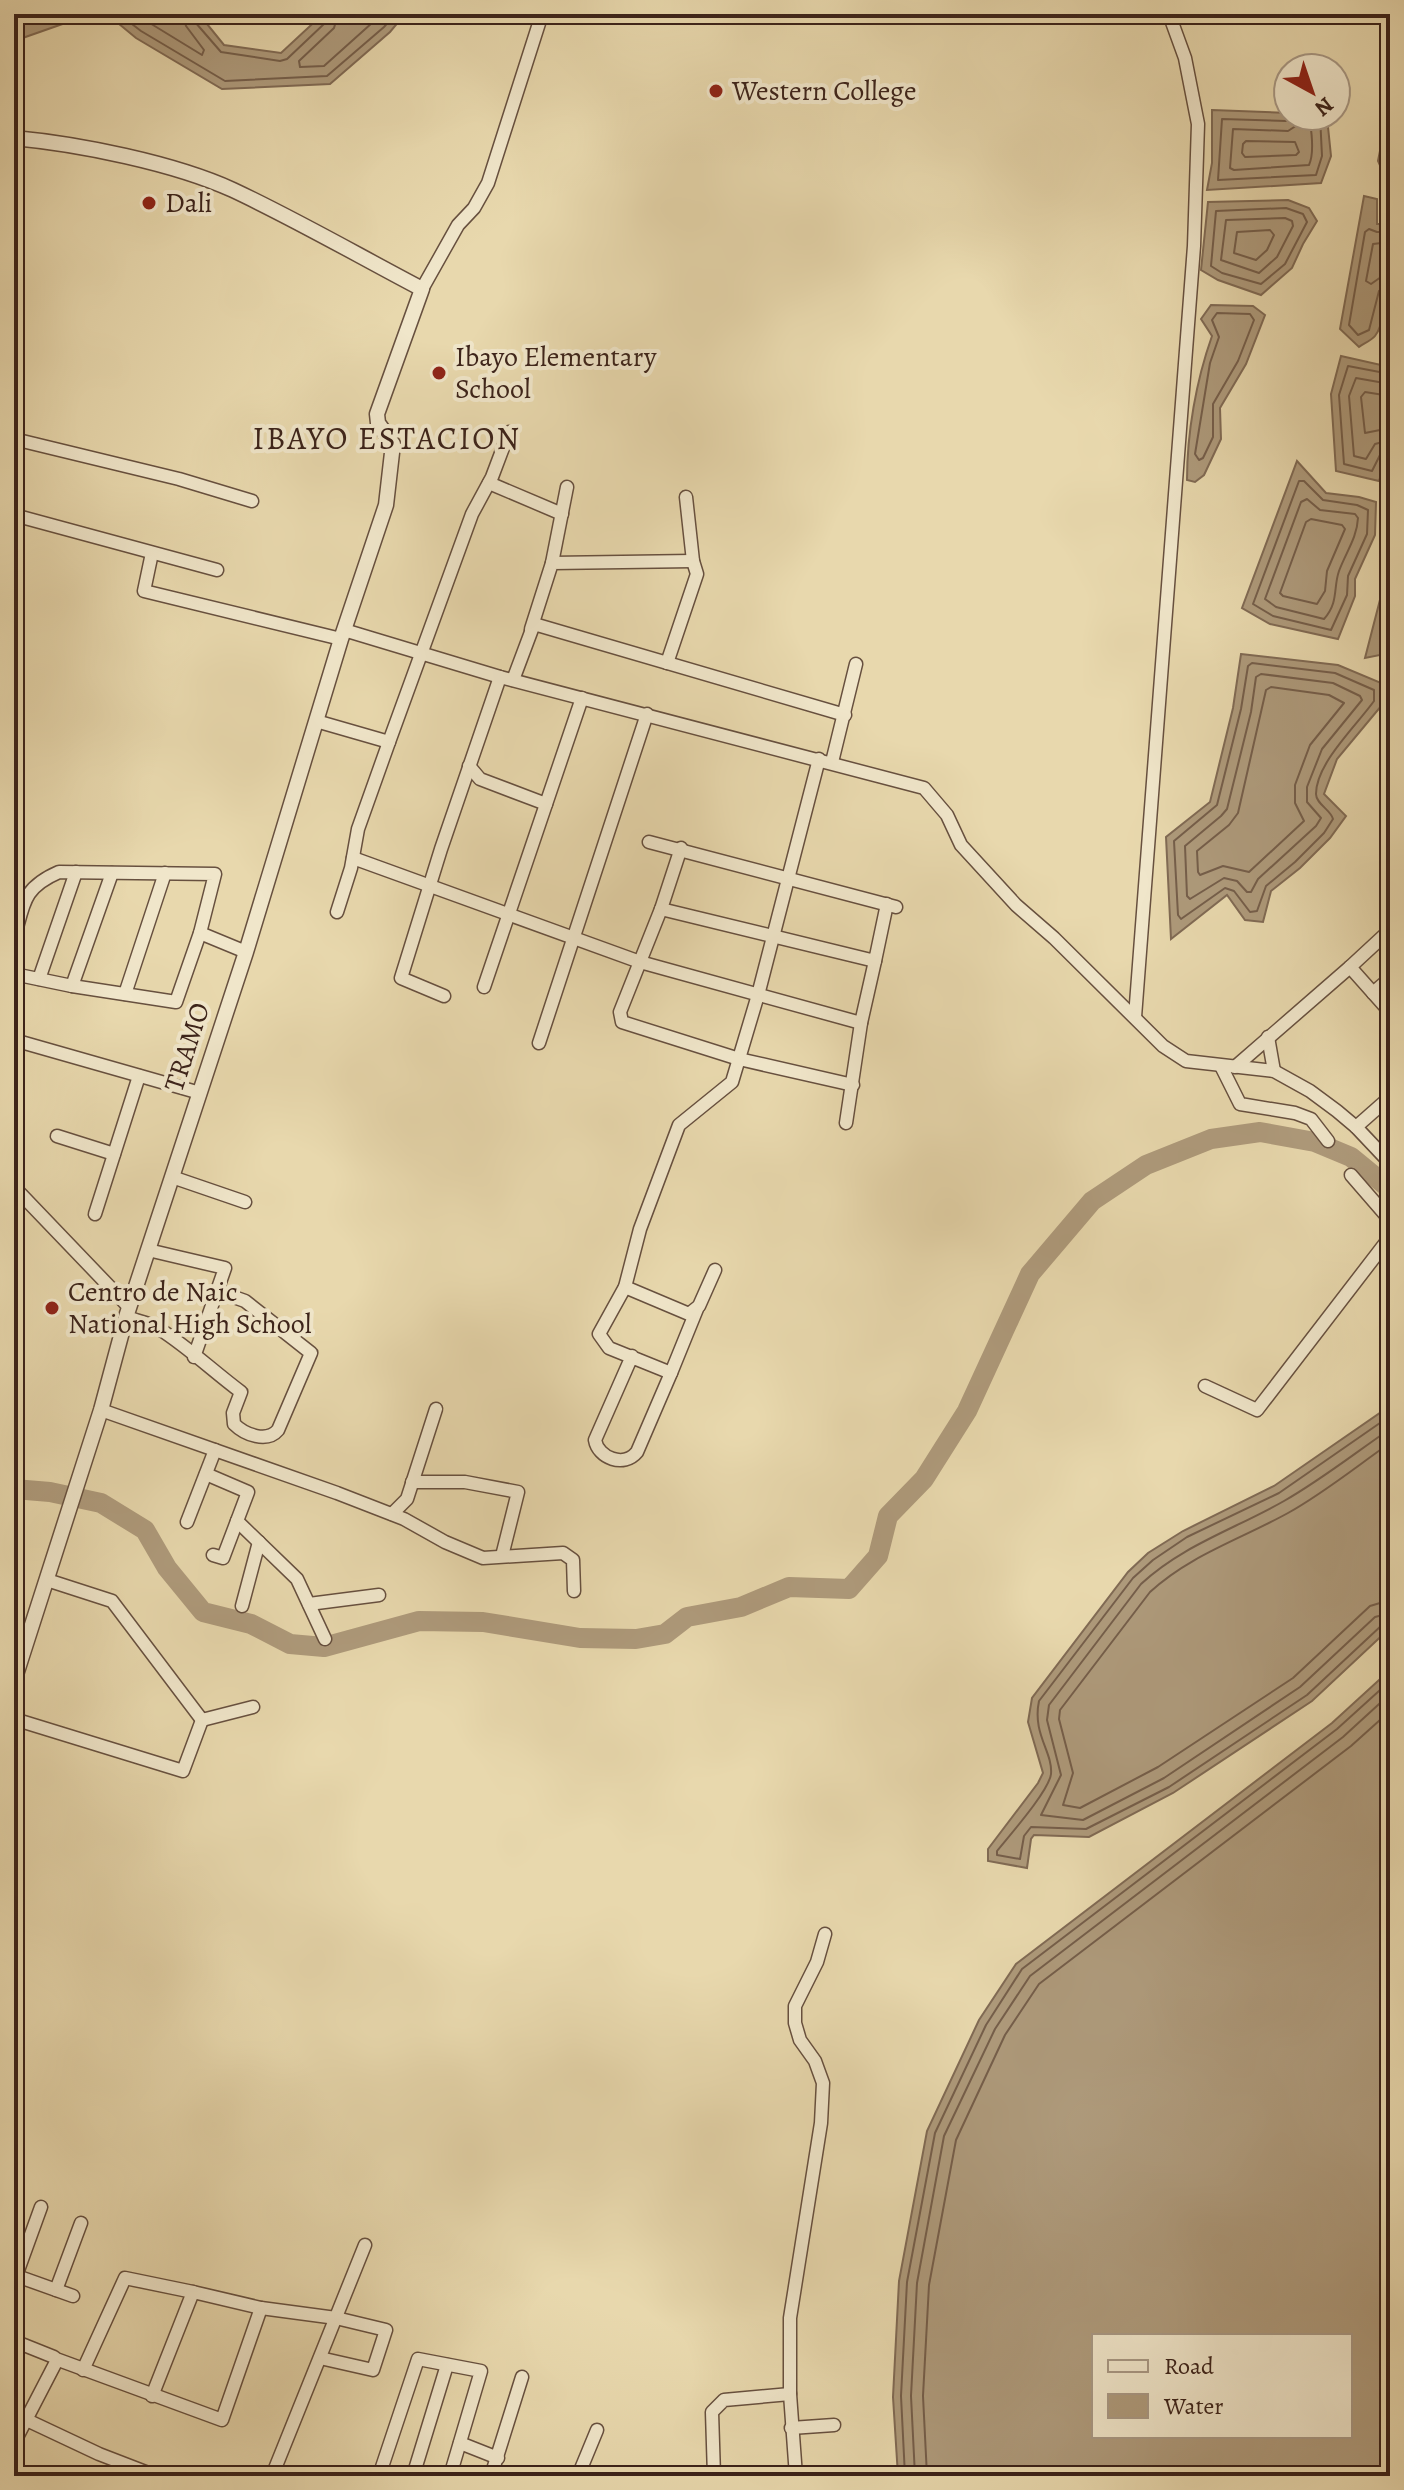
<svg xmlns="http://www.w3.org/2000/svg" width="1404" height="2490" font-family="Alegreya,serif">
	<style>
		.water { fill: #ae9a7b; stroke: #806a54; stroke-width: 2; fill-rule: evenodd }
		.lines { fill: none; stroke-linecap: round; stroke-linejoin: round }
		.shore { stroke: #755e4a; stroke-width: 2 }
		.river { stroke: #ae9a7b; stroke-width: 20 }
		.minor-casing { stroke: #67503f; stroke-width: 15 }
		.tertiary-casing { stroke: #67503f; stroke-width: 17 }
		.minor { stroke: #f0e6ca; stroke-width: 12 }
		.tertiary { stroke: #f0e6ca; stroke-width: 14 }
		.poi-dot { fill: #8f2418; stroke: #f0e6ca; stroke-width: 3 }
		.labels { text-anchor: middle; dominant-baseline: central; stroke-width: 8; stroke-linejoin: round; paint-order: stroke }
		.poi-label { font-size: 28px; fill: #3c231a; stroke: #f0e6ca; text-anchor: start }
		.street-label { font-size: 28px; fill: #3c231a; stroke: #f0e6ca }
		.quarter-label { font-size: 32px; letter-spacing: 2px; fill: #3c231a; stroke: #f0e6ca }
	</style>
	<rect width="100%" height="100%" fill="#e8d8ad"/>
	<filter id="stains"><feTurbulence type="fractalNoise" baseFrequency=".0025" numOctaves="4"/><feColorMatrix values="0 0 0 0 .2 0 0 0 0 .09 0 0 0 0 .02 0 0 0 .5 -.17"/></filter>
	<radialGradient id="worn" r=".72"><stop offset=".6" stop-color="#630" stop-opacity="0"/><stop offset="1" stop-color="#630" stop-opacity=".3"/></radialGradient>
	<!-- water -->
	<g class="water">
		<path d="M14,14H91L14,41Z"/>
		<path d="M107,14H199L224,45L281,53L323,14H405L390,32L330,84L222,89L136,38Z"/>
		<path d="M1390,101V179H1386L1378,161Z"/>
		<path d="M1212,110L1288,113V116L1327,117L1331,156L1321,183L1207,190L1212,163Z"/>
		<path d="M1364,196L1377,199V224H1390C1390,249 1390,317 1375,336C1372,340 1363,344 1359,347L1340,329Z"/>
		<path d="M1288,200L1309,208L1317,221L1303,244L1292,268L1261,295L1218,280L1201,270L1208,202Z"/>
		<path d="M1211,305L1253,306L1265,315L1246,364L1220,408L1221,439L1204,475L1195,482L1187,480C1187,433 1196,381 1212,336L1201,319Z"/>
		<path d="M1341,356L1390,367V447L1379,481L1336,471L1331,394Z"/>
		<path d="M1297,461L1326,493L1359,497L1376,502L1375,535L1355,579V596L1338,639L1270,624L1242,608Z"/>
		<path d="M1390,561V653L1365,658Z"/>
		<path d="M1241,654L1338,665L1386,685L1382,705L1337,759L1324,794L1346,816L1330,838L1300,868L1271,891L1263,922L1245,920L1227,895L1171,939L1166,837L1210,802L1233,708Z"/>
		<path d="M1390,1406V1628L1312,1701L1173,1793L1089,1837L1034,1835L1031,1839L1027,1868L988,1861V1849L1038,1783L1043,1773L1028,1722L1032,1698L1128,1572L1148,1553L1183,1531L1274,1486Z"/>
		<path d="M1390,1670V2476H898L893,2397L899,2281L927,2131L979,2020L1016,1964L1332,1723ZM1094,2336H1350V2436H1094Z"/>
	</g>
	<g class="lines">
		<!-- shore -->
		<g class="shore">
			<path d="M119,14L141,31L225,81L327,76L384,27L395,14"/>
			<path d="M135,14L202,55L204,50L186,26L183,14"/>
			<path d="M193,14L195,22L221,52L280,61L287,59L325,23L328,14"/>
			<path d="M338,14L334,28L299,61L300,67L324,66L382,14"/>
			<path d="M1294,116L1286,121L1222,119L1218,180L1316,175L1322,156L1320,116"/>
			<path d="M1305,120L1310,122C1312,135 1314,154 1309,165L1234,170L1230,168L1233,129L1288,131Z"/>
			<path d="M1246,141L1295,142L1299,152L1296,155L1245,157L1242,153L1243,144Z"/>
			<path d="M1286,208L1303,214L1307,222L1285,264L1261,284L1222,273L1211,266L1216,211Z"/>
			<path d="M1285,218L1292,221L1293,226L1277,257L1259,273L1221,260L1226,220Z"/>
			<path d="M1270,230L1274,235L1267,250L1256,260L1234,253L1237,232Z"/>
			<path d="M1390,232H1377L1369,229L1365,232L1349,325L1358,335L1369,330L1379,291L1390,286"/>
			<path d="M1390,242L1373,244L1366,281L1371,284L1381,277L1390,276"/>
			<path d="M1217,313L1250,314L1254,320L1238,361L1213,404V437L1203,458L1199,460L1195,454L1210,363L1219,337L1212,320Z"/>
			<path d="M1390,374L1348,366L1339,395L1344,464L1372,471L1381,453L1390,450"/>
			<path d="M1390,384L1356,378L1349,396L1354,456L1366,459L1375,444L1390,440"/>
			<path d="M1390,396L1365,392L1361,397L1365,433L1390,428"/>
			<path d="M1299,481H1304L1323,500L1357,505L1368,510L1367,534L1348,576L1347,595L1331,630L1273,616L1253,604Z"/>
			<path d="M1307,499L1320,510L1355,514L1358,518C1357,538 1346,552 1339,571C1333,588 1339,602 1324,619L1276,607L1265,599L1301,502Z"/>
			<path d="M1311,519L1342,525L1345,529L1327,571L1325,591L1317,604L1283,596L1280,593L1306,522Z"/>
			<path d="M1252,663L1335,673L1374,690V701C1357,725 1316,763 1316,794C1316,804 1331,810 1333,819L1324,833L1295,862L1266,886L1257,911L1250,912L1234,891L1225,888L1181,919L1178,915L1174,841L1217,805L1241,709L1248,666Z"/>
			<path d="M1261,674L1333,683L1360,696L1362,700L1322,749L1307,787V802L1321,818L1316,826L1258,879L1251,892H1247L1237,881L1224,878L1190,899L1187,896L1185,846L1221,816L1227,809L1251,712L1256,677Z"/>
			<path d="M1271,687L1329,695L1344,703L1310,745L1295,785V803L1304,821L1249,872L1223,866L1200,875L1198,872L1197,851L1229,825L1238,813L1266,690Z"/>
			<path d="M1390,1416L1279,1493L1187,1537L1153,1560L1133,1578L1039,1701C1032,1734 1053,1752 1051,1774C1049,1791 1009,1836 997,1851V1855L1020,1859L1024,1836L1031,1827L1086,1829L1169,1787L1307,1695L1382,1625L1390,1623"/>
			<path d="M1390,1429C1355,1453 1321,1480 1284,1501C1235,1529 1183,1545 1141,1584L1049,1705L1047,1720L1061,1775L1041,1815L1083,1820L1164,1778L1300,1687L1375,1617L1390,1613"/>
			<path d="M1390,1443C1357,1466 1324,1493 1288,1513C1241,1539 1190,1555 1150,1592L1060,1710L1059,1719L1073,1773L1063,1805L1080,1808L1158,1767L1293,1678L1370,1606L1390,1600"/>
			<path d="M905,2476L901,2396L907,2282L935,2133L986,2025L1022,1969L1337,1729L1390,1681"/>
			<path d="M915,2476L911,2396L917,2283L944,2136L995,2029L1030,1976L1343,1737L1390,1694"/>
			<path d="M927,2476L923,2396L929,2285L956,2140L1005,2035L1039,1984L1351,1746L1390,1711"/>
		</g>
		<!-- river -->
		<path class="river" d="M14,1489L50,1492L101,1503L145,1530L167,1568L203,1612L251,1624L290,1644L324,1647L419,1621L483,1622L580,1638L636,1639L665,1634L687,1617L741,1607L789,1587L849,1589L878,1556L888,1516L924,1479L967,1411L1030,1274L1092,1201L1146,1165L1211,1139L1260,1132L1315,1142L1351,1157L1390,1189"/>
		<defs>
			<g id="minor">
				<path d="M422,289L458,225L474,208L488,183L542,14"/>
				<path d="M14,439L179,479L252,501"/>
				<path d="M489,483L562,514"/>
				<path d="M14,515L217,570"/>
				<path d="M152,553L144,591L341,639"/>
				<path d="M552,563L567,487"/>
				<path d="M531,629L552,563L693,561"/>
				<path d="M344,630L500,677L924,788L947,815L961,845L1016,905L1054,938L1163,1046L1186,1061L1274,1071L1310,1091L1337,1111L1356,1127L1390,1163"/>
				<path d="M667,663L697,574L693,561L686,497"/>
				<path d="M513,680L534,624L845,715"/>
				<path d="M316,721L389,742"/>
				<path d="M832,762L856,664"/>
				<path d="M469,766L480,779L546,804"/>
				<path d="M649,842L896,907"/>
				<path d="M681,848L661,909L620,1012L622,1022L739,1059L853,1085"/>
				<path d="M353,858L640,962L861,1023"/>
				<path d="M661,909L875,961L887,904"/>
				<path d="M337,912L351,868L358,829L389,742L472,514L492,477L509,432"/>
				<path d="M200,933L246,952"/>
				<path d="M14,939C24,904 22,888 59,872L215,874L200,933L176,1002L72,986L14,974"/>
				<path d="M1350,967L1390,930"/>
				<path d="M39,979L76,872"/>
				<path d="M72,986L112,873"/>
				<path d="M484,987L582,698"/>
				<path d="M1373,993L1390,978"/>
				<path d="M125,994L165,873"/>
				<path d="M444,996L401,978L441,849L500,677"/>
				<path d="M1135,1017L1194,246L1198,124L1185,58L1169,14"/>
				<path d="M1268,1037L1274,1071"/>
				<path d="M14,1040L200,1093"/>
				<path d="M539,1043L647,714"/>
				<path d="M1221,1066L1240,1104L1295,1113L1311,1119L1328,1141"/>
				<path d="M1235,1067L1350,967L1390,1012"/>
				<path d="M846,1123L861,1023L875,961"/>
				<path d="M1356,1127L1390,1097"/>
				<path d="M57,1136L114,1154"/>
				<path d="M1351,1175L1390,1220"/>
				<path d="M172,1177L245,1202"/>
				<path d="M14,1187L129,1307"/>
				<path d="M95,1214L139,1076"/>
				<path d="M148,1250L225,1268L217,1291"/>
				<path d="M625,1287L689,1314L699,1306L715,1270"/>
				<path d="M126,1317C137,1321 152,1323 161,1330C189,1348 214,1372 241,1392L233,1413L234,1424C245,1435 267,1443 278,1430L311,1353L245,1301L217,1291L194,1357"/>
				<path d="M632,1356L595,1440C598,1458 624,1468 637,1452L671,1373L609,1348L599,1334L625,1287L640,1229L679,1125L732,1082L758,995L819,759"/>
				<path d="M671,1373L697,1309"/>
				<path d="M1205,1386L1257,1410L1390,1237"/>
				<path d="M101,1410L337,1493L404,1519L445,1542L483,1558L563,1553L573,1560L574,1591"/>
				<path d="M206,1474L248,1492L223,1558L213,1555"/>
				<path d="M412,1482H465L518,1492L502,1556"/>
				<path d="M392,1514L407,1499L436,1409"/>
				<path d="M237,1521L297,1579L325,1639"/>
				<path d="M187,1522L215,1450"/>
				<path d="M47,1580L112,1601L202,1720L253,1707"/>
				<path d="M309,1604L379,1595"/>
				<path d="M242,1606L259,1542"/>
				<path d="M14,1719L183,1771L202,1720"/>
				<path d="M14,2275L73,2296"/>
				<path d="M16,2276L41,2207"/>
				<path d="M56,2290L81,2223"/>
				<path d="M14,2341L54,2357L56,2362L14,2443"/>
				<path d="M56,2359L222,2420L261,2308"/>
				<path d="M83,2370L125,2278L193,2292"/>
				<path d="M152,2396L193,2292L261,2308L336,2318L386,2330L373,2370L320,2358"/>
				<path d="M14,2414L99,2454L156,2476"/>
				<path d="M791,2428L834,2425"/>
				<path d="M460,2443L498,2458"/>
				<path d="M272,2476L365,2245"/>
				<path d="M379,2476L418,2359L481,2371L450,2476"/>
				<path d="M413,2476L447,2365"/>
				<path d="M491,2476L522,2377"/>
				<path d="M578,2476L597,2430"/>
				<path d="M714,2476L712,2412L724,2400L790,2394"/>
				<path d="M796,2476L790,2394V2318L821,2123L823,2083L815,2061L800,2040L795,2023V2006L817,1962L825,1934"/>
			</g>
			<path id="tertiary" d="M14,138C79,144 174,163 233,190C297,220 359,256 422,289L377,414L378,423L393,444L386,505L341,639L246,952L126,1317L101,1410L14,1681"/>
		</defs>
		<!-- minor casing -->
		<use href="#minor" class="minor-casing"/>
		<!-- tertiary casing -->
		<use href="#tertiary" class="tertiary-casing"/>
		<!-- minor -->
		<use href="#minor" class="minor"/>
		<!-- tertiary -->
		<use href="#tertiary" class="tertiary"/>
	</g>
	<!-- markers -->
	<g class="poi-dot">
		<circle cx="716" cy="91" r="8"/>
		<circle cx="149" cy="203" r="8"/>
		<circle cx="439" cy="373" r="8"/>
		<circle cx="52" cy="1308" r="8"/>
	</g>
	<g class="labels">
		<!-- poi labels -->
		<g class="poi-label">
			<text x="732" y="91">Western College</text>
			<text x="165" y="203">Dali</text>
			<text x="455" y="357">Ibayo Elementary<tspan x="455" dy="32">School</tspan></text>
			<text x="68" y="1292">Centro de Naic<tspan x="68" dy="32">National High School</tspan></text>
		</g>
		<!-- street labels -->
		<g class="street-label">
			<text transform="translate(187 1047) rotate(-72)">TRAMO</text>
		</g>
		<!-- quarter labels -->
		<g class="quarter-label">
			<text x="387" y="438">IBAYO ESTACION</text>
		</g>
	</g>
	<!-- margin -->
	<rect width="1404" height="2490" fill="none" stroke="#e8d8ad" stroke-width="48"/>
	<rect x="16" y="16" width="1372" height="2458" fill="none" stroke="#3c231a" stroke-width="4"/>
	<rect x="24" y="24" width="1356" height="2442" fill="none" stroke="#3c231a" stroke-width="2"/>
	<!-- legend -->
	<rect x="1092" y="2334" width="260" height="104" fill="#f0e6ca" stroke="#a89884" stroke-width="2"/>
	<rect x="1108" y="2360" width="40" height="12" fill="#f0e6ca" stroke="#a89884" stroke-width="2"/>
	<text x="1164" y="2374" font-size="24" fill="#3c231a">Road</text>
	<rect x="1108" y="2394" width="40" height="24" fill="#ae9a7b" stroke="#a89884" stroke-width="2"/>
	<text x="1164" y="2414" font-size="24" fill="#3c231a">Water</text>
	<!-- north arrow -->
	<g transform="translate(1312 92) rotate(140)"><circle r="38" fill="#f0e6ca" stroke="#a89884" stroke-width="2"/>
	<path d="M0-6L14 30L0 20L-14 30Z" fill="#8f2418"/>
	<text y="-12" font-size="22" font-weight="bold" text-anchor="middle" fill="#3c231a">N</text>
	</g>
	<rect width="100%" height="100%" filter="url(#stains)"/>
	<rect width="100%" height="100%" fill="url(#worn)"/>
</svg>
